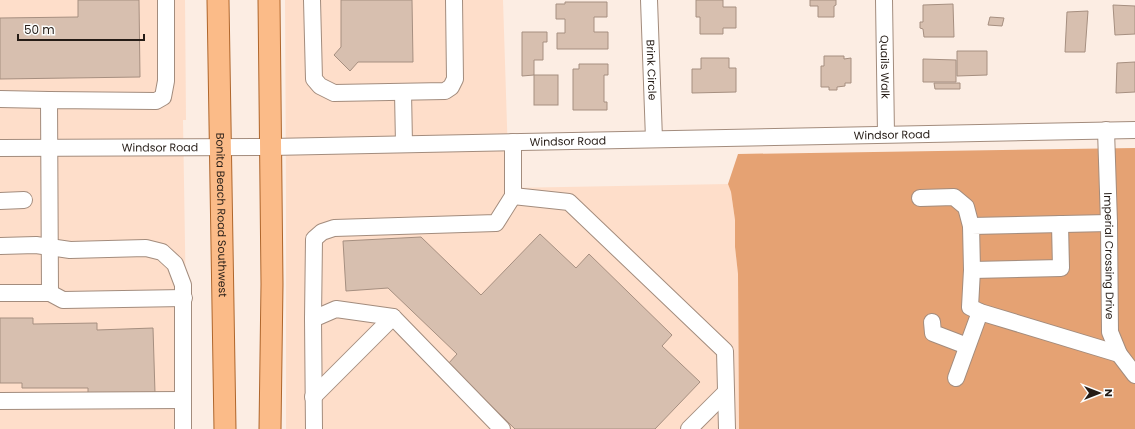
<svg xmlns="http://www.w3.org/2000/svg" width="1135" height="429" font-family="Poppins,sans-serif">
	<style>
		.built { fill: #fedeca }
		.forest { fill: #e5a273 }
		.building { fill: #d7bfaf; stroke: #a68f80 }
		.lines { fill: none; stroke-linecap: round; stroke-linejoin: round }
		.minor-casing { stroke: #a38c7d; stroke-width: 18 }
		.major-casing { stroke: #af662c; stroke-width: 23 }
		.minor { stroke: #fff; stroke-width: 16 }
		.major { stroke: #fbbb88; stroke-width: 21 }
		.labels { text-anchor: middle; dominant-baseline: central; stroke-width: 3; stroke-linejoin: round; paint-order: stroke }
		.street-label { font-size: 11px; fill: #251c16; stroke: #fdfefd }
	</style>
	<rect width="100%" height="100%" fill="#fcede3"/>
	<!-- built -->
	<g class="built">
		<path d="M0,0H185L186,120H183L188,429H0Z"/>
		<path d="M285,0H503L509,188L728,184L731,192L735,220V247L738,274L739,429H286V192Z"/>
	</g>
	<!-- forest -->
	<path class="forest" d="M1135,148V429H739L738,274L735,247V220L731,192L728,184L738,154Z"/>
	<!-- building -->
	<g class="building">
		<path d="M78,0H139L140,77L0,79V18L78,17Z"/>
		<path d="M341,0H412L413,62H358L350,71L334,55L341,47Z"/>
		<path d="M696,0H723V7H736V28H723V34H700V17H696Z"/>
		<path d="M810,0H836V5L834,6V17H818V6H810Z"/>
		<path d="M565,2H607V17H594V32H608V49H557V33H565V19H556V4H565Z"/>
		<path d="M953,4L954,37H924L923,29L920,28V22H923V5Z"/>
		<path d="M1113,5L1135,6V34L1115,35Z"/>
		<path d="M1088,11L1085,52H1065L1067,12Z"/>
		<path d="M990,17L1004,18L1002,26L988,25Z"/>
		<path d="M522,32H547V42H543V60H534V75L522,76Z"/>
		<path d="M957,51H987V75L957,76Z"/>
		<path d="M824,56H844V59L851,58V83H845V86L837,87V90H829V87H821V66H824Z"/>
		<path d="M701,58H729V68H736V92L692,93V69H701Z"/>
		<path d="M923,59L956,60V82H923Z"/>
		<path d="M1135,62V92L1116,93L1117,63Z"/>
		<path d="M579,64H608V75H604V102H607V110H573V69H579Z"/>
		<rect x="534" y="75" width="24" height="30"/>
		<path d="M934,83H960V89H935Z"/>
		<path d="M540,234L576,268L589,254L672,335L662,346L700,382L655,429H515L448,364L457,354L388,288L346,291L343,241L421,237L481,295Z"/>
		<path d="M0,318H33V324L97,323V330L153,328L155,393H88V388H22V383H0Z"/>
	</g>
	<g class="lines">
		<defs>
			<g id="minor">
				<path d="M312,0L314,79L320,86L334,93L445,91L451,87L455,79L454,0"/>
				<path id="s1" d="M649,0L654,139"/>
				<path id="s2" d="M884,0L886,134"/>
				<path d="M403,92L404,144"/>
				<path d="M0,99L49,100"/>
				<path id="s3" d="M1106,130L1109,223L1110,332L1119,354L1135,375"/>
				<path id="s4" d="M0,148L271,147L1135,130"/>
				<path d="M513,196L569,202L725,351L727,429"/>
				<path d="M920,198L954,197L966,207L971,226"/>
				<path d="M0,201L24,200"/>
				<path d="M1109,223L971,226L972,270L970,307L980,312L1119,354"/>
				<path d="M0,246L36,245L70,250L146,248L162,252L175,264L183,285V429"/>
				<path d="M972,270L1061,268L1060,224"/>
				<path d="M0,293H50L63,300L184,298"/>
				<path d="M50,293L49,100L156,101L163,97L166,81V0"/>
				<path d="M313,319L314,239L322,232L334,228L496,223L513,196V142"/>
				<path d="M932,322L933,333L967,346"/>
				<path d="M956,378L980,312"/>
				<path d="M313,397L393,317"/>
				<path d="M0,401L183,400"/>
				<path d="M314,429L313,319L336,309L393,317L502,429"/>
				<path d="M689,429L726,392"/>
			</g>
			<g id="major">
				<path id="s5" d="M218,0L225,429"/>
				<path d="M269,0L272,284L270,429"/>
			</g>
		</defs>
		<!-- minor casing -->
		<use href="#minor" class="minor-casing"/>
		<!-- major casing -->
		<use href="#major" class="major-casing"/>
		<!-- minor -->
		<use href="#minor" class="minor"/>
		<!-- major -->
		<use href="#major" class="major"/>
	</g>
	<g class="labels">
		<!-- street labels -->
		<g class="street-label">
			<text stroke="none"><textPath href="#s2" startOffset="67">Quails Walk</textPath></text>
			<text stroke="none"><textPath href="#s1" startOffset="70">Brink Circle</textPath></text>
			<text stroke="none"><textPath href="#s4" startOffset="892">Windsor Road</textPath></text>
			<text stroke="none"><textPath href="#s4" startOffset="568">Windsor Road</textPath></text>
			<text stroke="none"><textPath href="#s4" startOffset="160">Windsor Road</textPath></text>
			<text stroke="none"><textPath href="#s5" startOffset="215">Bonita Beach Road Southwest</textPath></text>
			<text stroke="none"><textPath href="#s3" startOffset="126">Imperial Crossing Drive</textPath></text>
		</g>
	</g>
	<!-- north arrow -->
	<g transform="translate(1099 393) rotate(90)" stroke="#fdfefd" stroke-width="3" paint-order="stroke">
	<path d="M0-3L7 15L0 10L-7 15Z" fill="#251c16"/>
	<text y="-6" font-size="11" font-weight="bold" text-anchor="middle" fill="#251c16">N</text>
	</g>
	<!-- scale -->
	<path d="M18 34v6h126v-6" fill="none" stroke="#251c16" stroke-width="2"/>
	<text x="24" y="34" font-size="12" fill="#251c16" stroke="#fdfefd" stroke-width="3" paint-order="stroke">50 m</text>
</svg>
